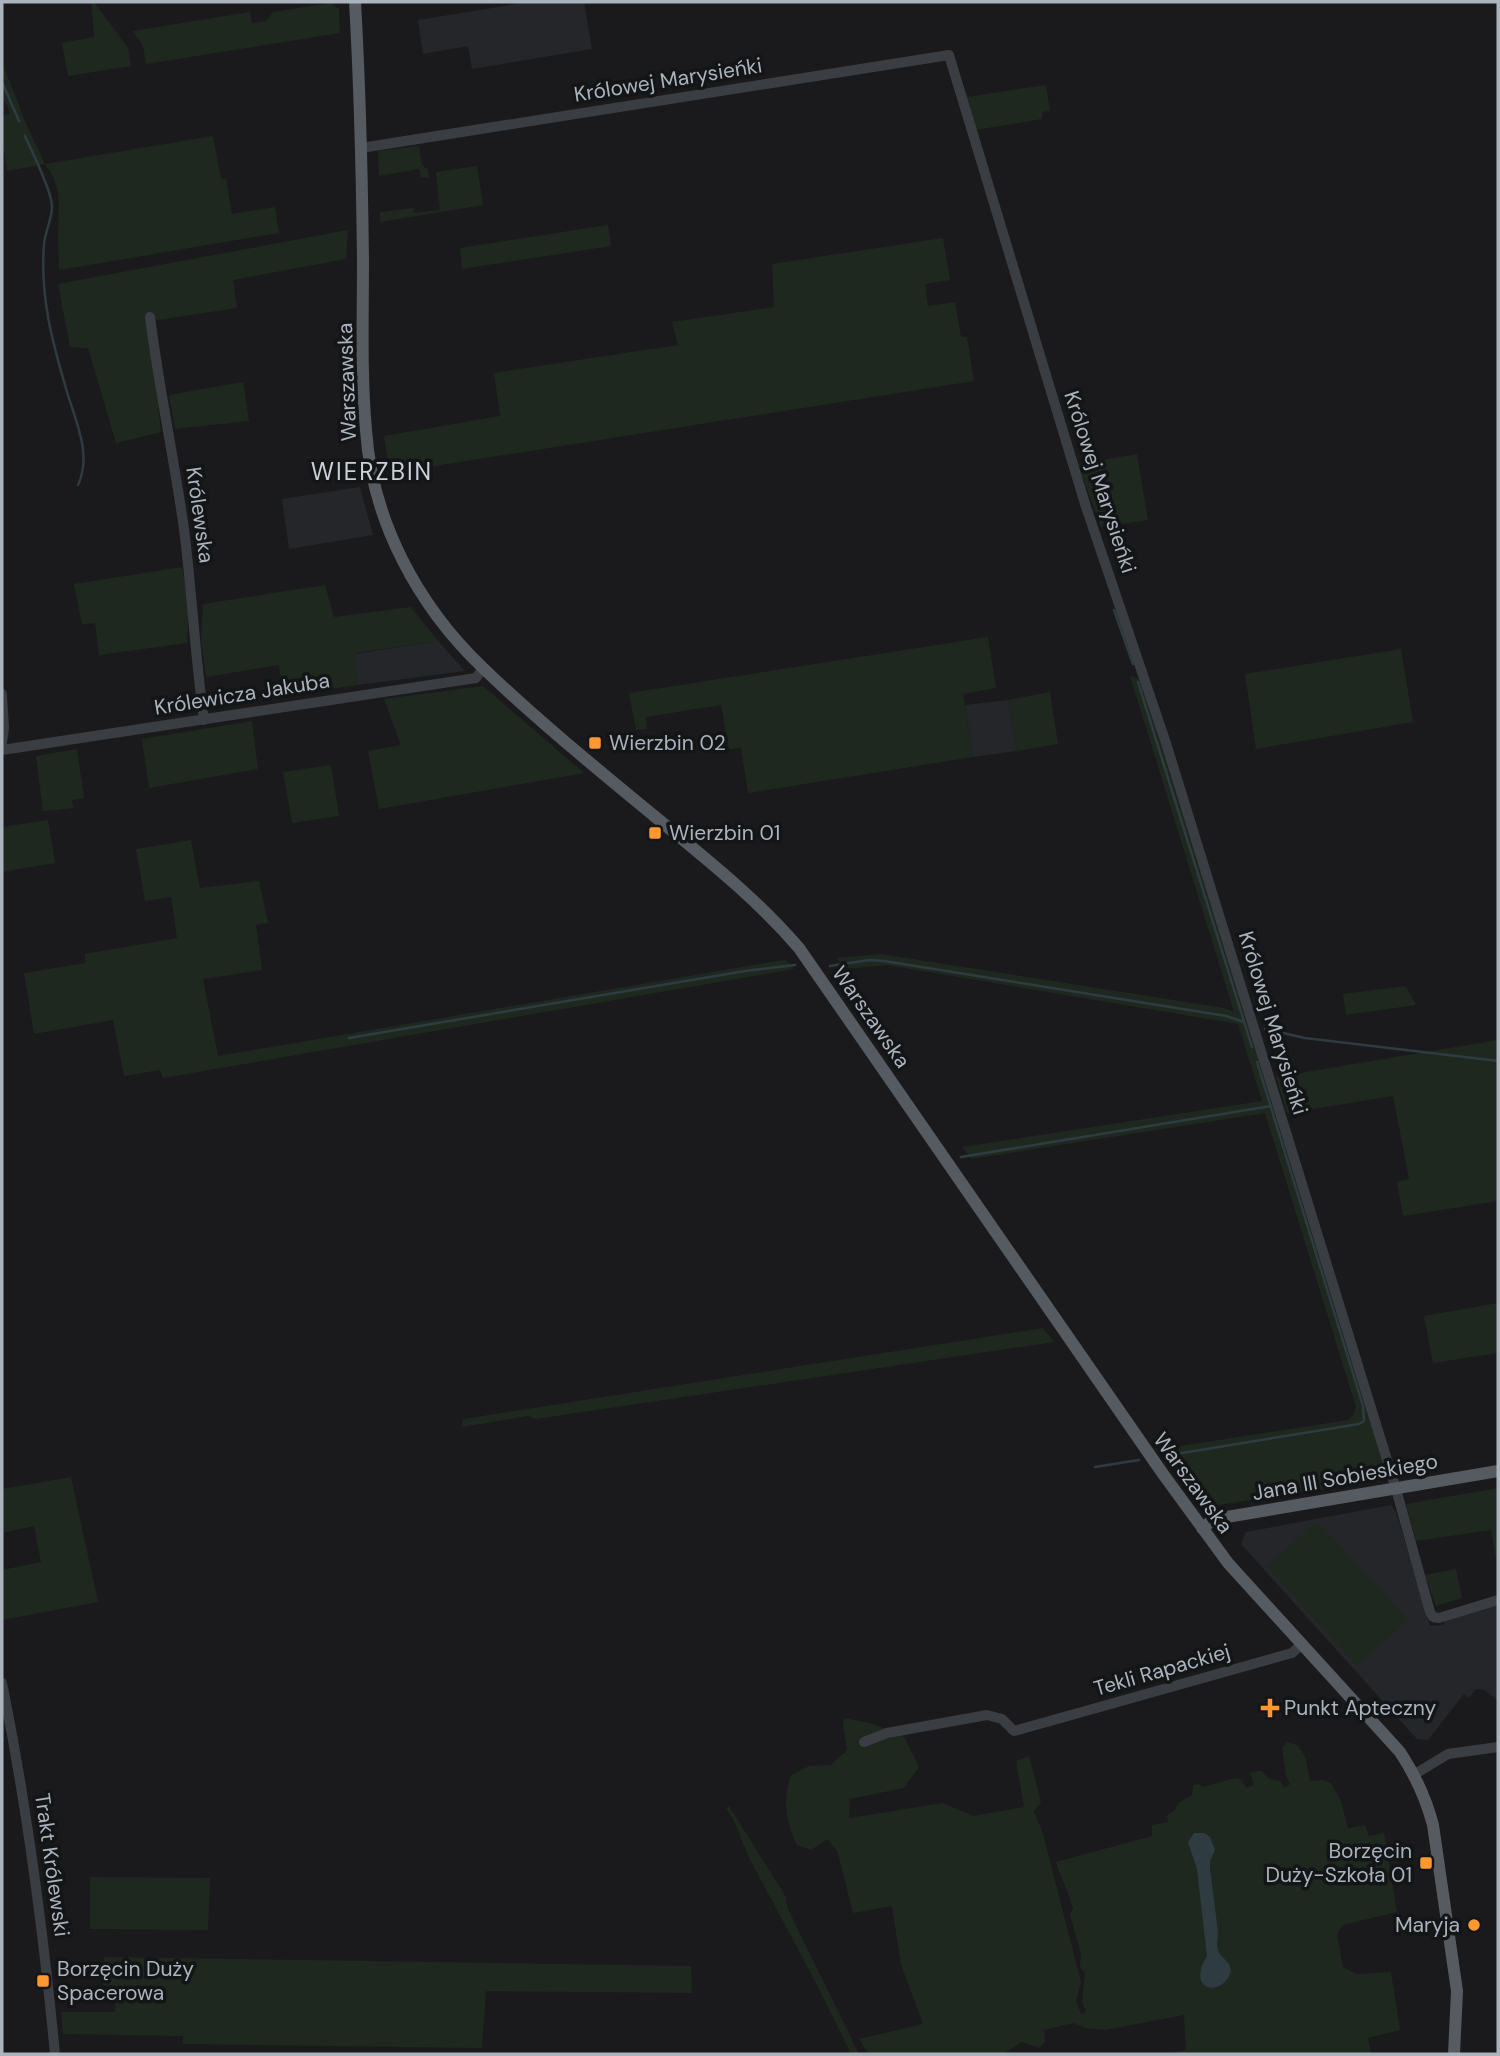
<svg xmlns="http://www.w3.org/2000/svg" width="1500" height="2056" font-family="'DM Sans',sans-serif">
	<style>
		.built { fill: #252629 }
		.green { fill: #1f281f }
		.water { fill: #2e3c42 }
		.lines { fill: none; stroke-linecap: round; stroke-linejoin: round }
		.stream { stroke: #2e3c42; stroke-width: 2.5 }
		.minor { stroke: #3a3d42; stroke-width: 10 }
		.major { stroke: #565a61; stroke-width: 12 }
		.poi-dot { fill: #ff992f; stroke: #141517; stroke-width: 2.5 }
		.labels { text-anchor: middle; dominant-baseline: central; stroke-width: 7; stroke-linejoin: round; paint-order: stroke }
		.street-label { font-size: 21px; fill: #abb3bd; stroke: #141517 }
		.poi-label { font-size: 21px; fill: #abb3bd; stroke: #141517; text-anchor: start }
		.quarter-label { font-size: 24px; letter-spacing: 2px; fill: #ccd1d8; stroke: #141517 }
	</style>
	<rect width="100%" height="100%" fill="#1a1a1c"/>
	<!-- built -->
	<g class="built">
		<path d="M528,2H584L592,49L472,69L468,46L423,54L418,20Z"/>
		<path d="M360,487L373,535L289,549L282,499Z"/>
		<path d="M438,641L465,671L358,685L354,654Z"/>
		<path d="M1008,700L1017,751L973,757L965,705Z"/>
		<path d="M1391,1505L1396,1512L1430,1626L1443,1625L1445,1621L1498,1605V1701L1485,1690L1476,1689L1469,1698L1464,1694L1428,1740L1417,1739L1241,1544L1246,1532Z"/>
	</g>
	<!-- green -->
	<g class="green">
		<path d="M91,2H94L128,48L131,66L68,76L62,43L94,37Z"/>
		<path d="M331,3L339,9L340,33L146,64L143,46L133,31L250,12L252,23L266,21L273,12Z"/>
		<path d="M2,62L26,124L45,164L213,136L221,179H226L232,214L275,207L279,233L59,270C59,259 58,247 58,236C58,207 64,189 45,164L7,171L2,136V116L10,113L2,94Z"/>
		<path d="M1046,85L1050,111L1042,112V119L975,130L966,97Z"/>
		<path d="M419,146L422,165L427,169L430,178L421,177L419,169L379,176L378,151Z"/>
		<path d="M477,166L483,205L380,222V212L413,208L414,213L440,210L436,172Z"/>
		<path d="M608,225L611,246L462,269L460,248Z"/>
		<path d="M348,230L346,259L233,280L237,308L157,320L148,314L161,432L116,443L88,348L70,347L58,284Z"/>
		<path d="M943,238L950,280L925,284L928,306L955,302L961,337H967L974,381L390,473L384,436L500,416L494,373L678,345L672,322L774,307L772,264Z"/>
		<path d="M243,382L249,421L175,429L169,395Z"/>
		<path d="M1137,454L1148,520L1101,527L1078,464Z"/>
		<path d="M182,567L189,608L187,643L99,655L95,623L82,624L74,584Z"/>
		<path d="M325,585L334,617L411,607L438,641L355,653L358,685L283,696L279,665L206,677L201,641L203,604Z"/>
		<path d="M988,637L996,688L963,694L973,757L748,793L741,748L729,749L721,705L646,717L647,729L636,730L629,693Z"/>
		<path d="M1401,649L1413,722L1256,749L1245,674Z"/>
		<path d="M1130,676L1141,679L1387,1476L1383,1481L1210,1506L1168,1448L1348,1420L1353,1415L1356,1407L1265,1113L972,1159L962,1147L1262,1101L1238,1024L887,965L844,969L837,958L881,954L1224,1008L1234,1012Z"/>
		<path d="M483,686L584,773L379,809L368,751L401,745L384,699Z"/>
		<path d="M1050,692L1058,744L1017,751L1008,700Z"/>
		<path d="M252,721L258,769L149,788L142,739Z"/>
		<path d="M77,749L84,798L72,800L73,808L43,811L36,756Z"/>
		<path d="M331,765L339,816L292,823L283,772Z"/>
		<path d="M48,820L55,863L2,872V827Z"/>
		<path d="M191,840L200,888L259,881L268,923L256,925L262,970L203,979L218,1056L771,962L786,960L794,969L163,1078L160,1070L124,1076L113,1020L34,1034L24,973L85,963V954L177,938L171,897L145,901L136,849Z"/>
		<path d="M1406,986L1416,1005L1346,1015L1343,994Z"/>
		<path d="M1498,1040V1201L1403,1216L1397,1182L1409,1179L1393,1096L1287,1113L1276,1077Z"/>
		<path d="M1498,1303V1353L1433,1363L1424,1316Z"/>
		<path d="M1043,1328L1054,1342L536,1419L528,1416L462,1427L463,1419Z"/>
		<path d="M71,1477L98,1602L2,1620V1570L41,1562L34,1526L2,1533V1489Z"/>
		<path d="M1498,1488V1570L1491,1530L1416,1541L1406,1504Z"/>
		<path d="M1317,1521L1408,1620L1357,1666L1267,1567Z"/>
		<path d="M1456,1569L1462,1598L1436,1606L1425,1575Z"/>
		<path d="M844,1718L870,1723L903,1735L919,1767L904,1788L850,1799L849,1818L943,1803L973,1816L1024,1807L1016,1761L1029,1756L1041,1802L1034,1811L1043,1834L1081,1982L1076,2001L1081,2014L1086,2012L1082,2001L1085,1973L1080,1967L1081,1954L1070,1915L1073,1909C1069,1892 1061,1880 1056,1862L1152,1836V1825L1168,1822L1167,1815L1174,1811L1179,1802L1192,1795L1193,1786L1198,1784L1203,1787L1236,1778L1242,1780L1246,1788L1254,1785L1250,1772L1262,1771L1269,1779L1280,1781L1284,1788L1290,1784L1286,1776L1282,1747L1287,1742L1298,1745L1306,1759L1310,1781L1323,1780L1331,1783L1341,1801L1348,1828L1365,1825L1369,1836L1384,1833L1397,1912L1343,1925L1337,1934L1343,1967L1356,1974L1391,1972L1400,2030L1368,2038L1371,2054H1163L1186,2050L1184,2015L1105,2030L1086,2028L1073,2023L1044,2030L1045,2042L1039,2048L1022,2042L1003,2054H869L859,2039L923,2024L901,1965L892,1906L853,1913L838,1853L828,1839L811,1850L797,1845C786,1821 782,1801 791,1775L809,1766L831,1765L847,1750L843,1725Z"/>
		<path d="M729,1806L786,1897L787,1907L859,2054H851C821,1990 787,1929 754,1867C743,1848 739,1826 726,1808Z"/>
		<path d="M90,1877L210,1878L208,1930L90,1929Z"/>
		<path d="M104,1957L691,1966L692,1993L486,1991L482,2048L183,2044V2036L63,2034L61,2012H115L116,1986L103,1985Z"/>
	</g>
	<!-- water -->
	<path class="water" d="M1194,1833H1204L1210,1837L1215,1850L1210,1861V1869L1218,1932L1217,1946L1219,1953L1229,1964L1231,1971C1224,1997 1185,1993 1207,1956L1197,1869L1188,1842Z"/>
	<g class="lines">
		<!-- stream -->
		<g class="stream">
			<path d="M2,82L19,121"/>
			<path d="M25,136C32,152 52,191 52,207C52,219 45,232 44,244C40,297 52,341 67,392C76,422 92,455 78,485"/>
			<path d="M1114,610L1133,664"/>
			<path d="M1138,682L1252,1047"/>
			<path d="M830,966L869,960L884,961L1226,1016L1244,1022"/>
			<path d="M1265,1029L1305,1038L1498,1061"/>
			<path d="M349,1038L745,971L795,965"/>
			<path d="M961,1157L1271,1106"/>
			<path d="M1170,1455L1359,1424L1364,1421L1363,1406L1257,1062"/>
			<path d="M1095,1467L1139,1460"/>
		</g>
		<!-- minor -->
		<g class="minor">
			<path d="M361,148L949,55L1086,507L1166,743L1396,1489L1430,1612L1433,1617L1439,1618L1498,1600"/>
			<path d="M150,317C159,388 174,458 184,529C192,592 195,656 204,720"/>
			<path d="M2,694L4,728L2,743"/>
			<path d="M2,750L476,678L483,668"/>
			<path d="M2,1683C27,1806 43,1929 55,2054"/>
			<path d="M864,1742L887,1733L987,1715L1002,1719L1014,1731L1292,1653L1302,1644"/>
			<path d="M1415,1774L1448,1754L1498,1747"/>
		</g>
		<!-- major -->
		<g class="major">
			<path d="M355,2C360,88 362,175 363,261C363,317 361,374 366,430C372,521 418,606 483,668C536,719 596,768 653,815C706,859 754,896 799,948L1163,1474L1228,1563L1400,1752C1415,1775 1426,1798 1433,1825L1457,1991L1454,2054"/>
			<path d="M1202,1528L1215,1519L1498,1471"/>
		</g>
	</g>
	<!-- markers -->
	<g class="poi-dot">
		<rect x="588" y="736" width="14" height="14" rx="3.5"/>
		<rect x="648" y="826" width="14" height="14" rx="3.5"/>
		<path d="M1266.5 1697.5h7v7h7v7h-7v7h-7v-7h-7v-7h7z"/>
		<rect x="1419" y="1856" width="14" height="14" rx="3.5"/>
		<circle cx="1474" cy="1925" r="7"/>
		<rect x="36" y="1974" width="14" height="14" rx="3.5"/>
	</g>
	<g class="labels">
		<!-- street labels -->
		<g class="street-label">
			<text transform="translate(668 80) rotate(-9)">Królowej Marysieńki</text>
			<text transform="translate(347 382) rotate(-92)">Warszawska</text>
			<text transform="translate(1100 482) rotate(72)">Królowej Marysieńki</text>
			<text transform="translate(200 515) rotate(82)">Królewska</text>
			<text transform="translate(242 694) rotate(-9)">Królewicza Jakuba</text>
			<text transform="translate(871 1017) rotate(55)">Warszawska</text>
			<text transform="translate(1273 1023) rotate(73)">Królowej Marysieńki</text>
			<text transform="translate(1345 1477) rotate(-10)">Jana III Sobieskiego</text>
			<text transform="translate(1193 1483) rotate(54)">Warszawska</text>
			<text transform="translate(1162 1670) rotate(-16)">Tekli Rapackiej</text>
			<text transform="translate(52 1865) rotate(82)">Trakt Królewski</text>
		</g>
		<!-- poi labels -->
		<g class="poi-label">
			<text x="609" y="743">Wierzbin 02</text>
			<text x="669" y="833">Wierzbin 01</text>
			<text x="1284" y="1708">Punkt Apteczny</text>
			<text x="1412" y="1851" text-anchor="end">Borzęcin<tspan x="1412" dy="24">Duży-Szkoła 01</tspan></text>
			<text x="1460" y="1925" text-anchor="end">Maryja</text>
			<text x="57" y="1969">Borzęcin Duży<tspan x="57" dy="24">Spacerowa</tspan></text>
		</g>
		<!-- quarter labels -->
		<g class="quarter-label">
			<text x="372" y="471">WIERZBIN</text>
		</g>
	</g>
	<!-- border -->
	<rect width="1500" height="2056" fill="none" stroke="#abb3bd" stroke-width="7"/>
</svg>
